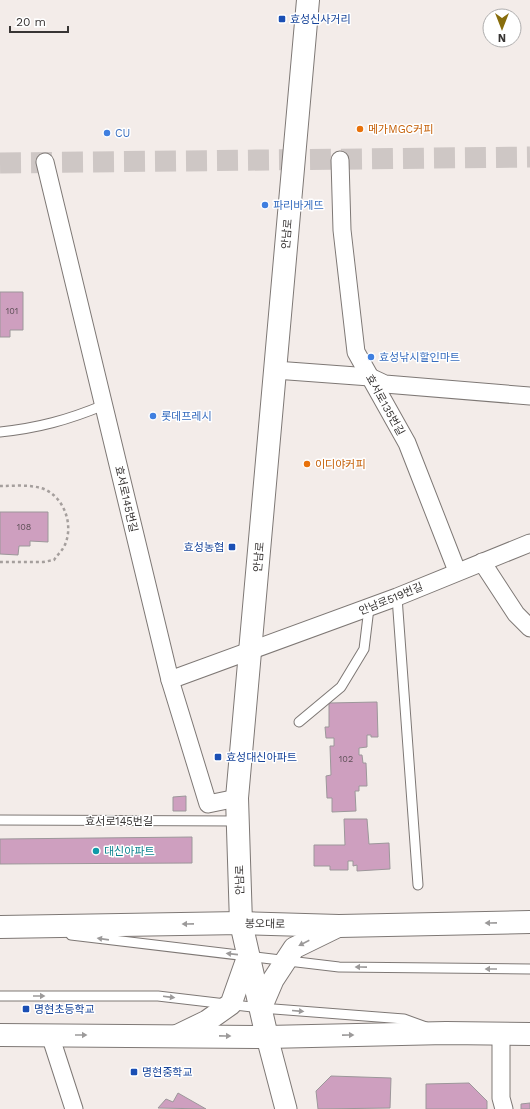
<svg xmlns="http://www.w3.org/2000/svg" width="530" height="1109" font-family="'Work Sans','Noto Sans KR',sans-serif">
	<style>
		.building { fill: #ce9fbf; stroke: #9c979a }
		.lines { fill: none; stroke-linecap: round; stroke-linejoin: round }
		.tertiary-tunnel { stroke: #cec7c5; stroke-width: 21; stroke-dasharray: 21 10; stroke-linecap: butt }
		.service-casing { stroke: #7e7875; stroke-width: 11 }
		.minor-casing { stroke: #7e7875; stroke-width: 19 }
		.tertiary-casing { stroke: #7e7875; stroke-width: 23 }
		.secondary-casing { stroke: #7e7875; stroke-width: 24 }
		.path { stroke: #a59f9d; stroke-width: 2.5; stroke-dasharray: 3 3; stroke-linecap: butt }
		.service { stroke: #fff; stroke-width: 9 }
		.minor { stroke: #fff; stroke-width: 17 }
		.tertiary { stroke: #fff; stroke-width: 21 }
		.secondary { stroke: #fff; stroke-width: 22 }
		.oneway { fill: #9c9a9a }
		.transit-dot { fill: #1a4fb4; stroke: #fff; stroke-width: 1.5 }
		.food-dot { fill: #e8710a; stroke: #fff; stroke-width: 1.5 }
		.shop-dot { fill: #3f7fe0; stroke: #fff; stroke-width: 1.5 }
		.culture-dot { fill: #0f9aa8; stroke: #fff; stroke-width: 1.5 }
		.labels { text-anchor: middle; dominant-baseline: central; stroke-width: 3; stroke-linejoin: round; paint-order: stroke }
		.number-label { font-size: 9px; fill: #5e5057 }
		.transit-label { font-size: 11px; fill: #164399; stroke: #fff; text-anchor: start }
		.food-label { font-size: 11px; fill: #c56008; stroke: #fff; text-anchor: start }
		.shop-label { font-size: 11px; fill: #366cbe; stroke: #fff; text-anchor: start }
		.street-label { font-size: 11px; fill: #383534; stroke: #fff }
		.culture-label { font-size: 11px; fill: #0d838f; stroke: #fff; text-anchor: start }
	</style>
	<rect width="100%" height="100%" fill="#f3ece9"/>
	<!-- building -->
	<g class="building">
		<path d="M0,292H23V330H10V337H0Z"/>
		<path d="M0,512H48V542L30,541V546H19L18,555L0,554Z"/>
		<path d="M377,702L378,737H371V735H367V747L359,748V755H362L363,763H366L367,786H359V791H355L356,811L332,812V798H327L326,776L331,775L330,746H334V738H326L325,727H329V703Z"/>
		<path d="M186,796V811H173V797Z"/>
		<path d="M344,819H367L369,844L389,843L390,869L357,871V865L353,866V861H348V870H330V866H314V845H345Z"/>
		<path d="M192,837V863L0,864V839Z"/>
		<path d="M331,1076L391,1078L390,1108L318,1109L316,1091Z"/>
		<path d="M469,1083L487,1101V1109H426V1084Z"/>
		<path d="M178,1093L206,1109L158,1108L166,1099L173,1102Z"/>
		<path d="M530,1103V1109H521V1104Z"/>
	</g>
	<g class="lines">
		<!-- tertiary-tunnel -->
		<path class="tertiary-tunnel" d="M0,163L530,157"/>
		<defs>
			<g id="service">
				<path d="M0,432C38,428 68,420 104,405"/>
				<path d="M397,597L418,885"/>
				<path d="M299,722L341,687L364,649L369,608"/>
				<path d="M0,820L238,821"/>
				<path d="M71,935L339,967L530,969"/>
				<path d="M0,996H158L261,1008L404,1019L426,1027"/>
			</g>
			<g id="minor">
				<path d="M340,160L342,230L356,352L407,443L457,571"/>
				<path d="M45,162L170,680L208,804L237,798"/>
				<path d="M275,370L370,377L385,384L530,396"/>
				<path d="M482,562L516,614L530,628"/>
				<path d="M170,680L397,597L530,543"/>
				<path d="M501,1034V1098L504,1109"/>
				<path d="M50,1035L74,1109"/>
			</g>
			<g id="tertiary">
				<path d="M261,1008L273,980L294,948L339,926"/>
				<path d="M176,1036L207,1021L231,1004L248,956"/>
				<path d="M267,1037L286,1109"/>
			</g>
			<g id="secondary">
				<path d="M0,927L241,923L339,926L530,922"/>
				<path d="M0,1035L267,1037L446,1033L530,1034"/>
				<path d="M267,1037L241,923L237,798L308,0"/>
			</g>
		</defs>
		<!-- service casing -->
		<use href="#service" class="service-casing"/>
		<!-- minor casing -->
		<use href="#minor" class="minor-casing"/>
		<!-- tertiary casing -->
		<use href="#tertiary" class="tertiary-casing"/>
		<!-- secondary casing -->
		<use href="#secondary" class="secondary-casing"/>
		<!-- path -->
		<path class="path" d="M0,486C14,486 30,484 44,489C63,497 73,522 66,542C64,549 58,554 54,560L43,562H0"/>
		<!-- service -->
		<use href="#service" class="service"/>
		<!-- minor -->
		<use href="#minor" class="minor"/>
		<!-- tertiary -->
		<use href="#tertiary" class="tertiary"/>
		<!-- secondary -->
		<use href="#secondary" class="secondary"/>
	</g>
	<!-- one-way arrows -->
	<defs><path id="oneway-solid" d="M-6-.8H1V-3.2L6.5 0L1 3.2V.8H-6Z"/></defs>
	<g class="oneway">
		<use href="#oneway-solid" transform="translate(491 923) rotate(179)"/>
		<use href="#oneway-solid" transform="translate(188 924) rotate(179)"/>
		<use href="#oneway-solid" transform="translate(103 939) rotate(-172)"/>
		<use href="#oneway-solid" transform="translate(304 943) rotate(153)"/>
		<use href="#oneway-solid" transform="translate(232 954) rotate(-174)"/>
		<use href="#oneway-solid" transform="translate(361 967) rotate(-179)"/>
		<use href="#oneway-solid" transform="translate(491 969) rotate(-180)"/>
		<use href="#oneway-solid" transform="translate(39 996)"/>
		<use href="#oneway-solid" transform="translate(169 997) rotate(7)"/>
		<use href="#oneway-solid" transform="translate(298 1011) rotate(5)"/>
		<use href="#oneway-solid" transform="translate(81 1035)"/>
		<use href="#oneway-solid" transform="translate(348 1035) rotate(-1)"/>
		<use href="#oneway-solid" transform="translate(225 1036) rotate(1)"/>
	</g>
	<!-- markers -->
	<g class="transit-dot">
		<rect x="278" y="15" width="8" height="8" rx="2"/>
		<rect x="228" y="543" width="8" height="8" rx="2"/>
		<rect x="214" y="753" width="8" height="8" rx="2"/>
		<rect x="22" y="1005" width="8" height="8" rx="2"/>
		<rect x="130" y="1068" width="8" height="8" rx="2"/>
	</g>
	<g class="food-dot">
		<circle cx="360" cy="129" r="4"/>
		<circle cx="307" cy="464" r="4"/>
	</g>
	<g class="shop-dot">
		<circle cx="107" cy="133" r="4"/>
		<circle cx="265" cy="205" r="4"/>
		<circle cx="371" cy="357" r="4"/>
		<circle cx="153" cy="416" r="4"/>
	</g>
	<circle class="culture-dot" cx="96" cy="851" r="4"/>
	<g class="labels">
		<!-- number labels -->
		<g class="number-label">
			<text x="12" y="311">101</text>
			<text x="24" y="527">108</text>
			<text x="346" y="759">102</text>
		</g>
		<!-- transit labels -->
		<g class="transit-label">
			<text x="290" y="19">효성신사거리</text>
			<text x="224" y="547" text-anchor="end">효성농협</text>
			<text x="226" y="757">효성대신아파트</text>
			<text x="34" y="1009">명현초등학교</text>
			<text x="142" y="1072">명현중학교</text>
		</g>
		<!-- food labels -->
		<g class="food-label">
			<text x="368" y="129">메가MGC커피</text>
			<text x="315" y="464">이디야커피</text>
		</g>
		<!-- shop labels -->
		<g class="shop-label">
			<text x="115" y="133">CU</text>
			<text x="273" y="205">파리바게뜨</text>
			<text x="379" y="357">효성낚시할인마트</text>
			<text x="161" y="416">롯데프레시</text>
		</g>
		<!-- street labels -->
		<g class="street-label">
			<text transform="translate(287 234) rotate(-85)">안남로</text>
			<text transform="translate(385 405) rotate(61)">효서로135번길</text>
			<text transform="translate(126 499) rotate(77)">효서로145번길</text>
			<text transform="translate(259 557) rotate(-85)">안남로</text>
			<text transform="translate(391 599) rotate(-22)">안남로519번길</text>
			<text x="119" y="821">효서로145번길</text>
			<text transform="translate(240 880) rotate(-91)">안남로</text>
			<text transform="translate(265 924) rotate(1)">봉오대로</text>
		</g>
		<!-- culture labels -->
		<g class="culture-label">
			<text x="104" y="851">대신아파트</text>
		</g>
	</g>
	<!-- north arrow -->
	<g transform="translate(502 28) rotate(180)"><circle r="19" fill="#ffffff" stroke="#afaeae"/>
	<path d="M0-3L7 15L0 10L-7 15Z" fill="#886d0c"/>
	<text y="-6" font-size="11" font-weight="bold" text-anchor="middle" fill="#383534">N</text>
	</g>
	<!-- scale -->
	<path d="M10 26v6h58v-6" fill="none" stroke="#383534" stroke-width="2"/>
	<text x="16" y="26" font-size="12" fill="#383534" stroke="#ffffff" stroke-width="3" paint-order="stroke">20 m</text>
</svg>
